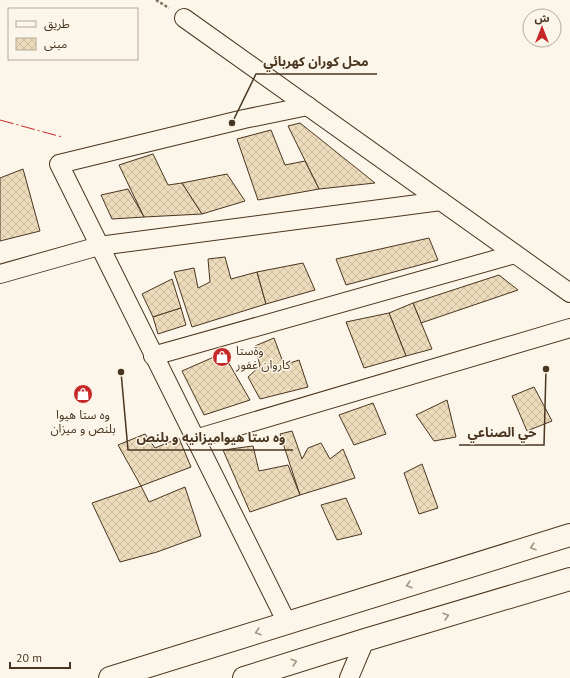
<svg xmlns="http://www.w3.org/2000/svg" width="570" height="678" font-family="'PT Sans','Noto Sans Arabic',sans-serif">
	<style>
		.building { fill: url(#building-cross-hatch); stroke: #4a3520 }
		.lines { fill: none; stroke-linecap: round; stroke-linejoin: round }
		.minor-casing { stroke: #4a3520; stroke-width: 20 }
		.secondary-casing { stroke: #4a3520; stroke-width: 24 }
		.path { stroke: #7f6f5c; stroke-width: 2.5; stroke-dasharray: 3 2; stroke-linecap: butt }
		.minor { stroke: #fbf6e9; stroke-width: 18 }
		.secondary { stroke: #fbf6e9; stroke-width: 22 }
		.power { stroke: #c62828; stroke-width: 1; stroke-dasharray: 14 3 2 3; stroke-linecap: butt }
		.oneway { stroke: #a29684 }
		.labels { text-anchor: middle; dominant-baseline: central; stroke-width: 3; stroke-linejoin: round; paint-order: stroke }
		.poi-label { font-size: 12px; fill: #4a3520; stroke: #fbf6e9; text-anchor: start }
		.leader { fill: none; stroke: #4a3520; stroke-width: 1.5 }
		.callout-dot { fill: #4a3520; stroke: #fbf6e9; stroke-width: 1.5 }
		.callout-label { font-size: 13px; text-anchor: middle; font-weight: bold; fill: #4a3520; stroke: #fbf6e9; stroke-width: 3; stroke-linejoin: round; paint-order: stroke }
	</style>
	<defs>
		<pattern id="building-cross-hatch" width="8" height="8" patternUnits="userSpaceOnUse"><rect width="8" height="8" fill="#ecdcbc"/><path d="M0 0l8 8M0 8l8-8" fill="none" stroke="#ccbda1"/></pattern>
	</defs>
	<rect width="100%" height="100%" fill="#fbf6e9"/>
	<!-- building -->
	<g class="building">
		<path d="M300,123L375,183L319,189L288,126Z"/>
		<path d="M271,130L285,165L305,161L319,189L258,200L237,139Z"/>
		<path d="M153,154L168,185L182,183L202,214L144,217L119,165Z"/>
		<path d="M23,169L40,231L0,241V178Z"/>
		<path d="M227,174L245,201L202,214L182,183Z"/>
		<path d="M128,189L144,217L112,219L101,195Z"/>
		<path d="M429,238L438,260L346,285L336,259Z"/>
		<path d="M225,257L231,279L257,272L266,304L192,327L174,272L194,268L198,288L210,282L208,259Z"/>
		<path d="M303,263L315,290L266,304L257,272Z"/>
		<path d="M499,275L518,290L421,323L413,303Z"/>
		<path d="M172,279L181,308L153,317L142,294Z"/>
		<path d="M413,303L432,349L406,356L389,313Z"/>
		<path d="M181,308L186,325L158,334L153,317Z"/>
		<path d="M389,313L406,356L364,368L346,322Z"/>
		<path d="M274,338L284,365L299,360L308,387L260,399L248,377L260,366L255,346Z"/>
		<path d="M223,353L250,400L204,415L182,371Z"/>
		<path d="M534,387L552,421L527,431L512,396Z"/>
		<path d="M447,400L456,437L434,441L416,415Z"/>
		<path d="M373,403L386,434L354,445L339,415Z"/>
		<path d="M292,431L302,459L308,448L321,443L330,459L343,449L355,478L300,495L280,434Z"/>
		<path d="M145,434L155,448L179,438L191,467L141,486L118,445Z"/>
		<path d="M253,446L259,471L288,465L300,495L250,512L223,450Z"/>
		<path d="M422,464L438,508L419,514L404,473Z"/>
		<path d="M141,486L149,502L185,487L201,536L157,552L120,562L92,503Z"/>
		<path d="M346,498L362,534L337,540L321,505Z"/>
	</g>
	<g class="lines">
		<defs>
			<g id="minor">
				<path d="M184,18L570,293"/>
				<path d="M0,274L99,246L441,201"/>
				<path d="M153,356L515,254"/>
				<path d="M195,439L570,328"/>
				<path d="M287,623L59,164L244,119L308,106"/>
				<path d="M349,678L365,640"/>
			</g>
			<g id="secondary">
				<path d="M110,678L570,535"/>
				<path d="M244,678L365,640L570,579"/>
			</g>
		</defs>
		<!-- minor casing -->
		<use href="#minor" class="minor-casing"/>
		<!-- secondary casing -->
		<use href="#secondary" class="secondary-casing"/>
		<!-- path -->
		<path class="path" d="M156,0L169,8"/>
		<!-- minor -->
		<use href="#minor" class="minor"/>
		<!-- secondary -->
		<use href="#secondary" class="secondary"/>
		<!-- power -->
		<path class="power" d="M0,120L62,137"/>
	</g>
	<!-- one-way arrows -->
	<defs><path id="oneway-chevron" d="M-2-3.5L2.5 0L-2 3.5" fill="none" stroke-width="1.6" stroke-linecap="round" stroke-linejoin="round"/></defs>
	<g class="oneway">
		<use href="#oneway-chevron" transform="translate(533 547) rotate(163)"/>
		<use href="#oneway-chevron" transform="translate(409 585) rotate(163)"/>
		<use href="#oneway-chevron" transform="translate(446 616) rotate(-17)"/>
		<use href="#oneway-chevron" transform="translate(258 632) rotate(163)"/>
		<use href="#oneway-chevron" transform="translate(294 662) rotate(-17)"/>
	</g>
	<!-- icons -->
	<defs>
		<symbol id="shop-disc" viewBox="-11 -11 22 22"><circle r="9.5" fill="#c62828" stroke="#fbf6e9"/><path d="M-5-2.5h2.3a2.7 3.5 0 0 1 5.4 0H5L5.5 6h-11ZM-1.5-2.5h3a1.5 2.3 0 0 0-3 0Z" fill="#fff"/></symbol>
	</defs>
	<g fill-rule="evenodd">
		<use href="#shop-disc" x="211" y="346" width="22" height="22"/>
		<use href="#shop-disc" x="72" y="383" width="22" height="22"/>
	</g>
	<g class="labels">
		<!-- poi labels -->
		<g class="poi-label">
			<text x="236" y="350">وةستا<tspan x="236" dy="14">كاروان غفور</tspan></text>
			<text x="83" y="414" text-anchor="middle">وه ستا هيوا<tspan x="83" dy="14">بلنص و ميزان</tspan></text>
		</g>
	</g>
	<!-- callouts -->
	<path class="leader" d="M232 123L256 74H377M546 369L544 445H459M121 372L128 450H293"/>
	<g class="callout-dot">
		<circle cx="232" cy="123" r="4"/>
		<circle cx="546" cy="369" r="4"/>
		<circle cx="121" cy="372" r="4"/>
	</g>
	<g class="callout-label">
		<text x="316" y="66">محل كوران كهربائي</text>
		<text x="502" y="437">حي الصناعي</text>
		<text x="211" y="442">وه ستا هيواميزانيه و بلنص</text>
	</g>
	<!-- legend -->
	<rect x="8" y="8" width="130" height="52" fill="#fbf6e9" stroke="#b4a999"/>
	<rect x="16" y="21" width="20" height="6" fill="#fbf6e9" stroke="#b4a999"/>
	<text x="44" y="28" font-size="12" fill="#4a3520">طريق</text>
	<rect x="16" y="38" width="20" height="12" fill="url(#building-cross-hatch)" stroke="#b4a999"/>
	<text x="44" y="48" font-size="12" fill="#4a3520">مبنى</text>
	<!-- north arrow -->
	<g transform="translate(542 28)"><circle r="19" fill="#fbf6e9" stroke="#b4a999"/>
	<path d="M0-3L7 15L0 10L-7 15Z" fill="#c62828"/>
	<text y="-6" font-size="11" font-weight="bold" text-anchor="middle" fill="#4a3520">ش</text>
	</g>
	<!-- scale -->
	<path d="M10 662v6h60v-6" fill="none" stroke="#4a3520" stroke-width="2"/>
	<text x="16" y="662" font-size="12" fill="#4a3520" stroke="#fbf6e9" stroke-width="3" paint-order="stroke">20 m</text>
</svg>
